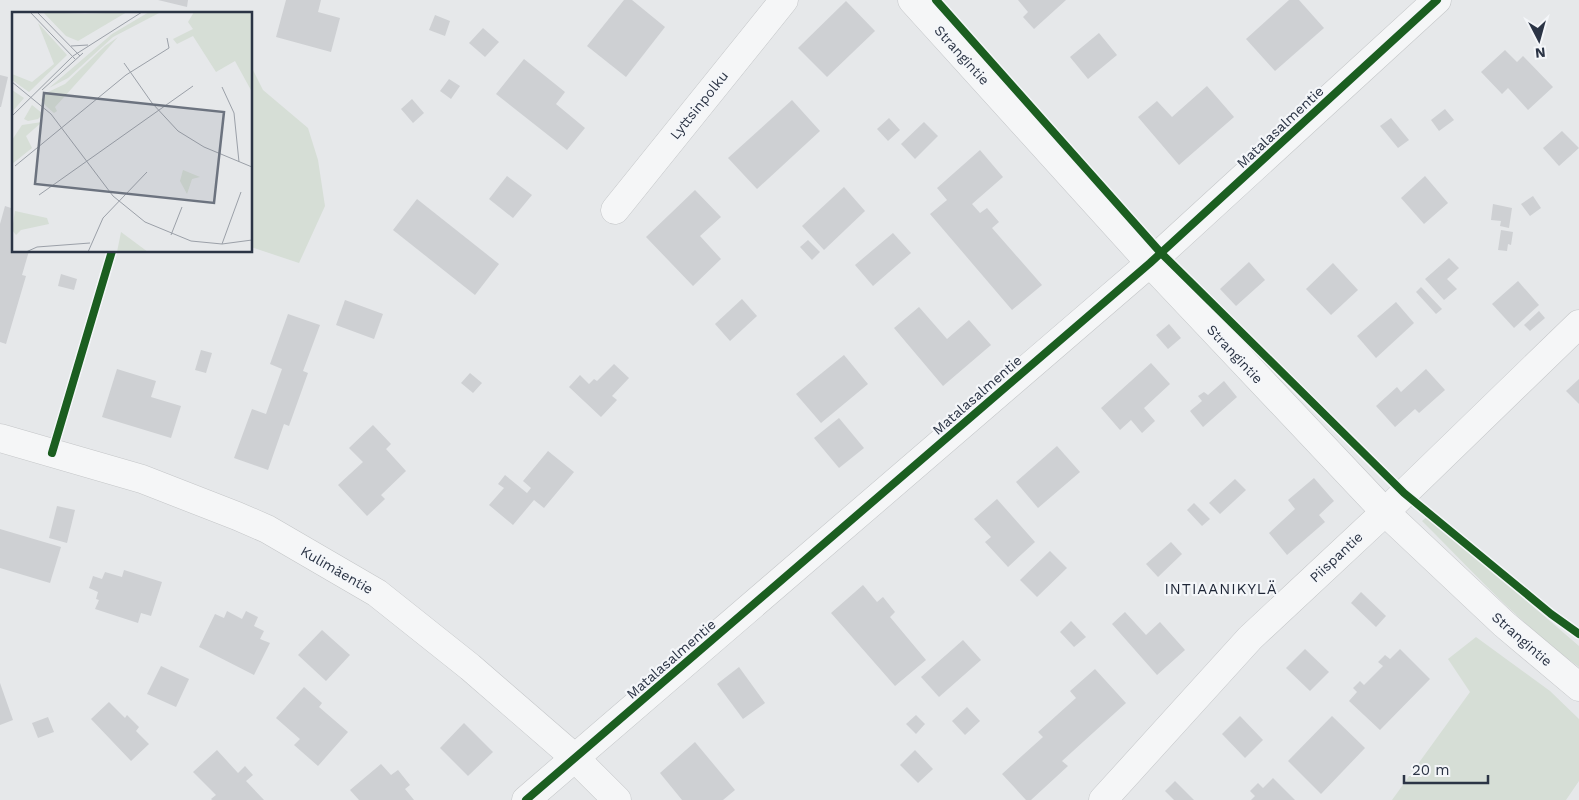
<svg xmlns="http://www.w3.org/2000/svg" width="1579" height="800" font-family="'Work Sans',sans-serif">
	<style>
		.green { fill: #d6ded6 }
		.building { fill: #ced0d3 }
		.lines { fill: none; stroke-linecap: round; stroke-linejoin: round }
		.minor-casing { stroke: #c4c6c8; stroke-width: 29 }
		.tertiary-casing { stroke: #c4c6c8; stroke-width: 29 }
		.minor { stroke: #f5f6f7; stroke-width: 28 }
		.tertiary { stroke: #f5f6f7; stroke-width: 28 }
		.cycleway-casing { stroke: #f4f6f9; stroke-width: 11 }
		.cycleway { stroke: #1b5e20; stroke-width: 8 }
		.labels { text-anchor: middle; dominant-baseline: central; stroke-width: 4.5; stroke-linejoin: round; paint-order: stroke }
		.street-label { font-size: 14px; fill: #2b3445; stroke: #f4f6f9 }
		.neighbourhood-label { font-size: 15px; letter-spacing: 1px; fill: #1d2536; stroke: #f4f6f9 }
		.inset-road { fill: none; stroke: #9ba0a8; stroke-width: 1 }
		.view { fill: #6c737f; fill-opacity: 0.15; stroke: #6c737f; stroke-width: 2.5 }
		.inset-edge { fill: none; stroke: #2b3445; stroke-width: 2.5 }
	</style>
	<rect width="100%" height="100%" fill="#e6e8ea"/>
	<!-- green -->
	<g class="green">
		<path d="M251,66L263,90L308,128L318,160L325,206L299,263L251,247Z"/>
		<path d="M1428,516L1579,646V667C1521,625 1472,571 1422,521Z"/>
		<path d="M1476,637L1550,691L1579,719V781L1566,800H1392L1470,692L1448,659Z"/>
	</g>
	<!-- building -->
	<g class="building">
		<path d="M158,0H188L187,7Z"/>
		<path d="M286,0H321L318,12L340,18L331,52L276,37Z"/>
		<path d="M624,0H632L665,27L626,77L587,46Z"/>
		<path d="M1018,0H1066L1034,29L1023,17L1028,12Z"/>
		<path d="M1289,0H1299L1324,28L1275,71L1246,39Z"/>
		<path d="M846,1L875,31L827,77L798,48Z"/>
		<path d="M435,15L450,21L445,36L429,30Z"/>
		<path d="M483,28L499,42L485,57L469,43Z"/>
		<path d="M1099,33L1117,55L1088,79L1070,57Z"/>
		<path d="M1505,50L1517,62L1523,56L1553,87L1528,110L1508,88L1502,94L1481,72Z"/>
		<path d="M524,59L565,92L556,104L585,128L567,150L496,94Z"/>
		<path d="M0,75L8,77L1,107H0Z"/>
		<path d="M449,79L460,86L451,99L440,91Z"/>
		<path d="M1207,86L1234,117L1179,165L1138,117L1157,101L1172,117Z"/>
		<path d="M412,99L424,113L413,123L401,109Z"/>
		<path d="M792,100L820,131L757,189L728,158Z"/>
		<path d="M1445,109L1454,120L1439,131L1431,120Z"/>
		<path d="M889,118L900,130L888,141L877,129Z"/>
		<path d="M1391,118L1409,140L1398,148L1380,126Z"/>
		<path d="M924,122L938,136L915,159L901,144Z"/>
		<path d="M1562,131L1579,148L1559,166L1543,148Z"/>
		<path d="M980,150L1003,177L972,204L980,213L987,208L999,222L992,228L1042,285L1012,310L930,214L947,200L937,188Z"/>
		<path d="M507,176L532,195L513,218L489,199Z"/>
		<path d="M1425,176L1448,203L1424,224L1401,198Z"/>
		<path d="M844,187L865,211L824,250L802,226Z"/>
		<path d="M695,190L721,217L700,236L721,259L693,286L646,237Z"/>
		<path d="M1533,196L1541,208L1530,216L1521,204Z"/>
		<path d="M417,199L499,264L475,295L393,230Z"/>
		<path d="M1493,204L1512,208L1509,228L1500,226L1501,221L1491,220Z"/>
		<path d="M5,206L14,209V251H29L22,275L26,276L6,344L0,342V224Z"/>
		<path d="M1501,230L1513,232L1511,245L1508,244L1507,251L1498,250Z"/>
		<path d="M893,233L911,253L873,286L855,265Z"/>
		<path d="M808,240L820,252L812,260L800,247Z"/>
		<path d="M1449,258L1459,268L1447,279L1457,289L1444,300L1425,279Z"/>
		<path d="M1249,262L1265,280L1236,306L1220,289Z"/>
		<path d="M1333,263L1358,290L1331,315L1306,289Z"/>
		<path d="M61,274L77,279L74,290L58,286Z"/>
		<path d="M1518,281L1539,305L1514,328L1492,304Z"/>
		<path d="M1421,287L1442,309L1436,314L1416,292Z"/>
		<path d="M742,299L757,316L730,341L715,324Z"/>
		<path d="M345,300L383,314L374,339L336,325Z"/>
		<path d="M1396,302L1414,323L1376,358L1357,336Z"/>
		<path d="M919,307L947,339L969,320L991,345L943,386L894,328Z"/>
		<path d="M1539,311L1545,318L1530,331L1524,325Z"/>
		<path d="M288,314L320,325L303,371L308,373L289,426L284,424L268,470L234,458L252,409L266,414L282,369L270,364Z"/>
		<path d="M1169,324L1181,338L1168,349L1156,335Z"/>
		<path d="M201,350L212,353L206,373L195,370Z"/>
		<path d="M844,355L868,384L821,423L796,394Z"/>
		<path d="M1151,363L1170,384L1144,408L1155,421L1142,433L1131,420L1120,430L1101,408Z"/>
		<path d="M614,364L629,378L612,396L617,400L601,417L569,387L580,375L589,384L594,379L597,381Z"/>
		<path d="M117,369L156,381L151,397L181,406L171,438L102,417Z"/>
		<path d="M1426,369L1445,390L1419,413L1415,409L1395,427L1376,406L1397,387L1401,392Z"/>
		<path d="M470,373L482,383L473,393L461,383Z"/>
		<path d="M1579,379V404L1566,391Z"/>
		<path d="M1224,381L1237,397L1203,427L1190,411L1202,401L1198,396L1204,392L1208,395Z"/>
		<path d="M839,418L864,448L839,468L814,438Z"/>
		<path d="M373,425L391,444L386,449L406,471L381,495L385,499L367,516L338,485L363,462L349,448Z"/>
		<path d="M1057,446L1080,472L1038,508L1016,482Z"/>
		<path d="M548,451L574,472L544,508L534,500L513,525L489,505L504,488L498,484L505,475L527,493L531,488L523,481Z"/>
		<path d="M1314,478L1334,501L1319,515L1325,522L1287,555L1269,533L1295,509L1288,500Z"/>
		<path d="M1235,479L1246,490L1220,514L1209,503Z"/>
		<path d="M997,499L1035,542L1008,567L985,542L991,537L974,519Z"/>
		<path d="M1194,503L1210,519L1202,526L1187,510Z"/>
		<path d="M57,506L75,510L67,543L49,538Z"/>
		<path d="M0,529L61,547L50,583L0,568Z"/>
		<path d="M1171,542L1182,554L1158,577L1146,564Z"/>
		<path d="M1050,551L1067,568L1037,597L1020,580Z"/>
		<path d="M124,570L162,582L151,616L141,613L138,623L95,609L99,600L96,599L98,592L89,588L93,576L102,579L105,572L122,577Z"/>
		<path d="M863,585L877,602L883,597L895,612L890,617L926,660L895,686L831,613Z"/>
		<path d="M1361,592L1386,616L1376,627L1351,603Z"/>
		<path d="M227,611L242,619L246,611L258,617L254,626L264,631L260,639L270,643L254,675L199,647L215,614L224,618Z"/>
		<path d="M1125,612L1146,635L1160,622L1185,650L1157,675L1112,624Z"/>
		<path d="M1071,621L1086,637L1074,647L1060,632Z"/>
		<path d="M322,630L350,655L326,681L298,655Z"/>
		<path d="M963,640L981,660L939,697L921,677Z"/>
		<path d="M1305,649L1329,672L1310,691L1286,668Z"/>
		<path d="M1400,649L1430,679L1380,730L1349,701L1357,692L1353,688L1360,681L1364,685L1383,666L1378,662L1385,655L1390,659Z"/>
		<path d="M161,666L189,679L176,707L147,694Z"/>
		<path d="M739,667L765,703L743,719L717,684Z"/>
		<path d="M1095,669L1126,703L1062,761L1068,766L1031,800H1026L1002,774L1043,737L1038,732L1076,698L1070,691Z"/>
		<path d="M0,683L13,720L0,725Z"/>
		<path d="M304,687L322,703L319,707L348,732L318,766L294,745L300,739L276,718Z"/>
		<path d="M109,702L125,718L127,715L139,727L136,731L149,744L131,761L91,719Z"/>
		<path d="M967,707L980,721L965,735L952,721Z"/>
		<path d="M916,715L925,724L916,734L906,724Z"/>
		<path d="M1240,716L1263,740L1245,758L1222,734Z"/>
		<path d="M1332,716L1365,748L1321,794L1288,761Z"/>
		<path d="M48,717L54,732L38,738L32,723Z"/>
		<path d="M464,723L493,752L468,776L440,748Z"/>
		<path d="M695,742L735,790L723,800H682L660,773Z"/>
		<path d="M217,750L238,773L245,766L253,775L246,781L264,800H212L211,799L216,795L193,772Z"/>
		<path d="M915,750L933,769L918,783L900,765Z"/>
		<path d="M381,764L391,775L398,770L410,785L405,789L414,800H359L350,790Z"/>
		<path d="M1273,778L1295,800H1251L1255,796L1250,791L1258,783L1263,788Z"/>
		<path d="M1175,781L1194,800H1174L1165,791Z"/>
	</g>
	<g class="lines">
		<defs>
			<g id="minor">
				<path d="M615,210L784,0"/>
				<path d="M0,438L142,479L237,516L267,529L377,593L470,667L575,758L617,800"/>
				<path d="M526,800L1150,263L1437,0"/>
				<path d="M1103,800L1250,638L1385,512L1579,324"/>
			</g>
			<path id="tertiary" d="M912,0L1150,263L1385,512L1504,624L1579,687"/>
		</defs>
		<!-- minor casing -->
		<use href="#minor" class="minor-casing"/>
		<!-- tertiary casing -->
		<use href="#tertiary" class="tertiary-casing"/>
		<!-- minor -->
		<use href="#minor" class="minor"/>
		<!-- tertiary -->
		<use href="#tertiary" class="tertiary"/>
		<defs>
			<g id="cycleway">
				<path d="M936,0L1161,253L1404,493L1551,614L1579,634"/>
				<path d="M52,453L112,251"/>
				<path d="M526,800L1150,263L1437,0"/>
			</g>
		</defs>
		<!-- cycleway casing -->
		<use href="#cycleway" class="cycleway-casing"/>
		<!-- cycleway -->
		<use href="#cycleway" class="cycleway"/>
	</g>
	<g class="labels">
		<!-- street labels -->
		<g class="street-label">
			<text transform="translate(962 55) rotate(48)">Strangintie</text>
			<text transform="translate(699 105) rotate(-51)">Lyttsinpolku</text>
			<text transform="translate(1280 127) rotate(-43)">Matalasalmentie</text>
			<text transform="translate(1235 354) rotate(47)">Strangintie</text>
			<text transform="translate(977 395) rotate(-41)">Matalasalmentie</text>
			<text transform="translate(1336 557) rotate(-43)">Piispantie</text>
			<text transform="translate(337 570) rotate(30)">Kulimäentie</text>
			<text transform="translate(1522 639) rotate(41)">Strangintie</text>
			<text transform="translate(671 659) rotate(-41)">Matalasalmentie</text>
		</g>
		<!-- neighbourhood labels -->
		<g class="neighbourhood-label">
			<text x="1221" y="589">INTIAANIKYLÄ</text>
		</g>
	</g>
	<!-- overview -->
	<g transform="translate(12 12)">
		<rect width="240" height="240" fill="#e6e8ea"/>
		<path d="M31,0L73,2L115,0L66,29L54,24ZM137,0H149L101,25L56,66L37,76L100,22ZM182,0H240V80L223,49L204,60L181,24L165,32L161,27L181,17L176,10ZM26,11L55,43L17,80L0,68V62L20,70L42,52ZM106,25L43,95L45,99L42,101L34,94L29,88L34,81L53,72L93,34ZM0,78L12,86L0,100ZM20,93L31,102L26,107L16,109L12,107ZM30,110L14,124L20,136L0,152V128L10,113ZM171,158L188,165L180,167L175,182L168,169ZM3,199L35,206L37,212L9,218L4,223L0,218ZM109,220L136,240H105Z" fill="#d6ded6"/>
		<path class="inset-road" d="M18,0L63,47M25,0L68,44M59,34L76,33M112,51L140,91L166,119L192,135L240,155M0,70L39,102L101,184L133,210L179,229L210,232L240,228M210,75L222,101L227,150M30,78L71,41M0,104L61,44L130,0M3,154L114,63L157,36L155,26M27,183L181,74M159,223L170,195M210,232L229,180M14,240L25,235L78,231M76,240L91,206L135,160"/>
		<path class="view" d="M32,81L212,100L202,191L23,172Z"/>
		<rect width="240" height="240" class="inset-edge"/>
	</g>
	<!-- north arrow -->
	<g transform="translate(1539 40) rotate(174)" stroke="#f4f6f9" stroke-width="4" paint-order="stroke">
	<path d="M0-4L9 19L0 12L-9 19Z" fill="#2b3445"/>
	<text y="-8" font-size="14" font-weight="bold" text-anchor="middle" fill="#2b3445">N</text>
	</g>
	<!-- scale -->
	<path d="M1404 775v8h84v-8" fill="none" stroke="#2b3445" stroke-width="2.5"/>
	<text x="1412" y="775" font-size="15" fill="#2b3445" stroke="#f4f6f9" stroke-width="4" paint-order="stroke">20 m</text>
</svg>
